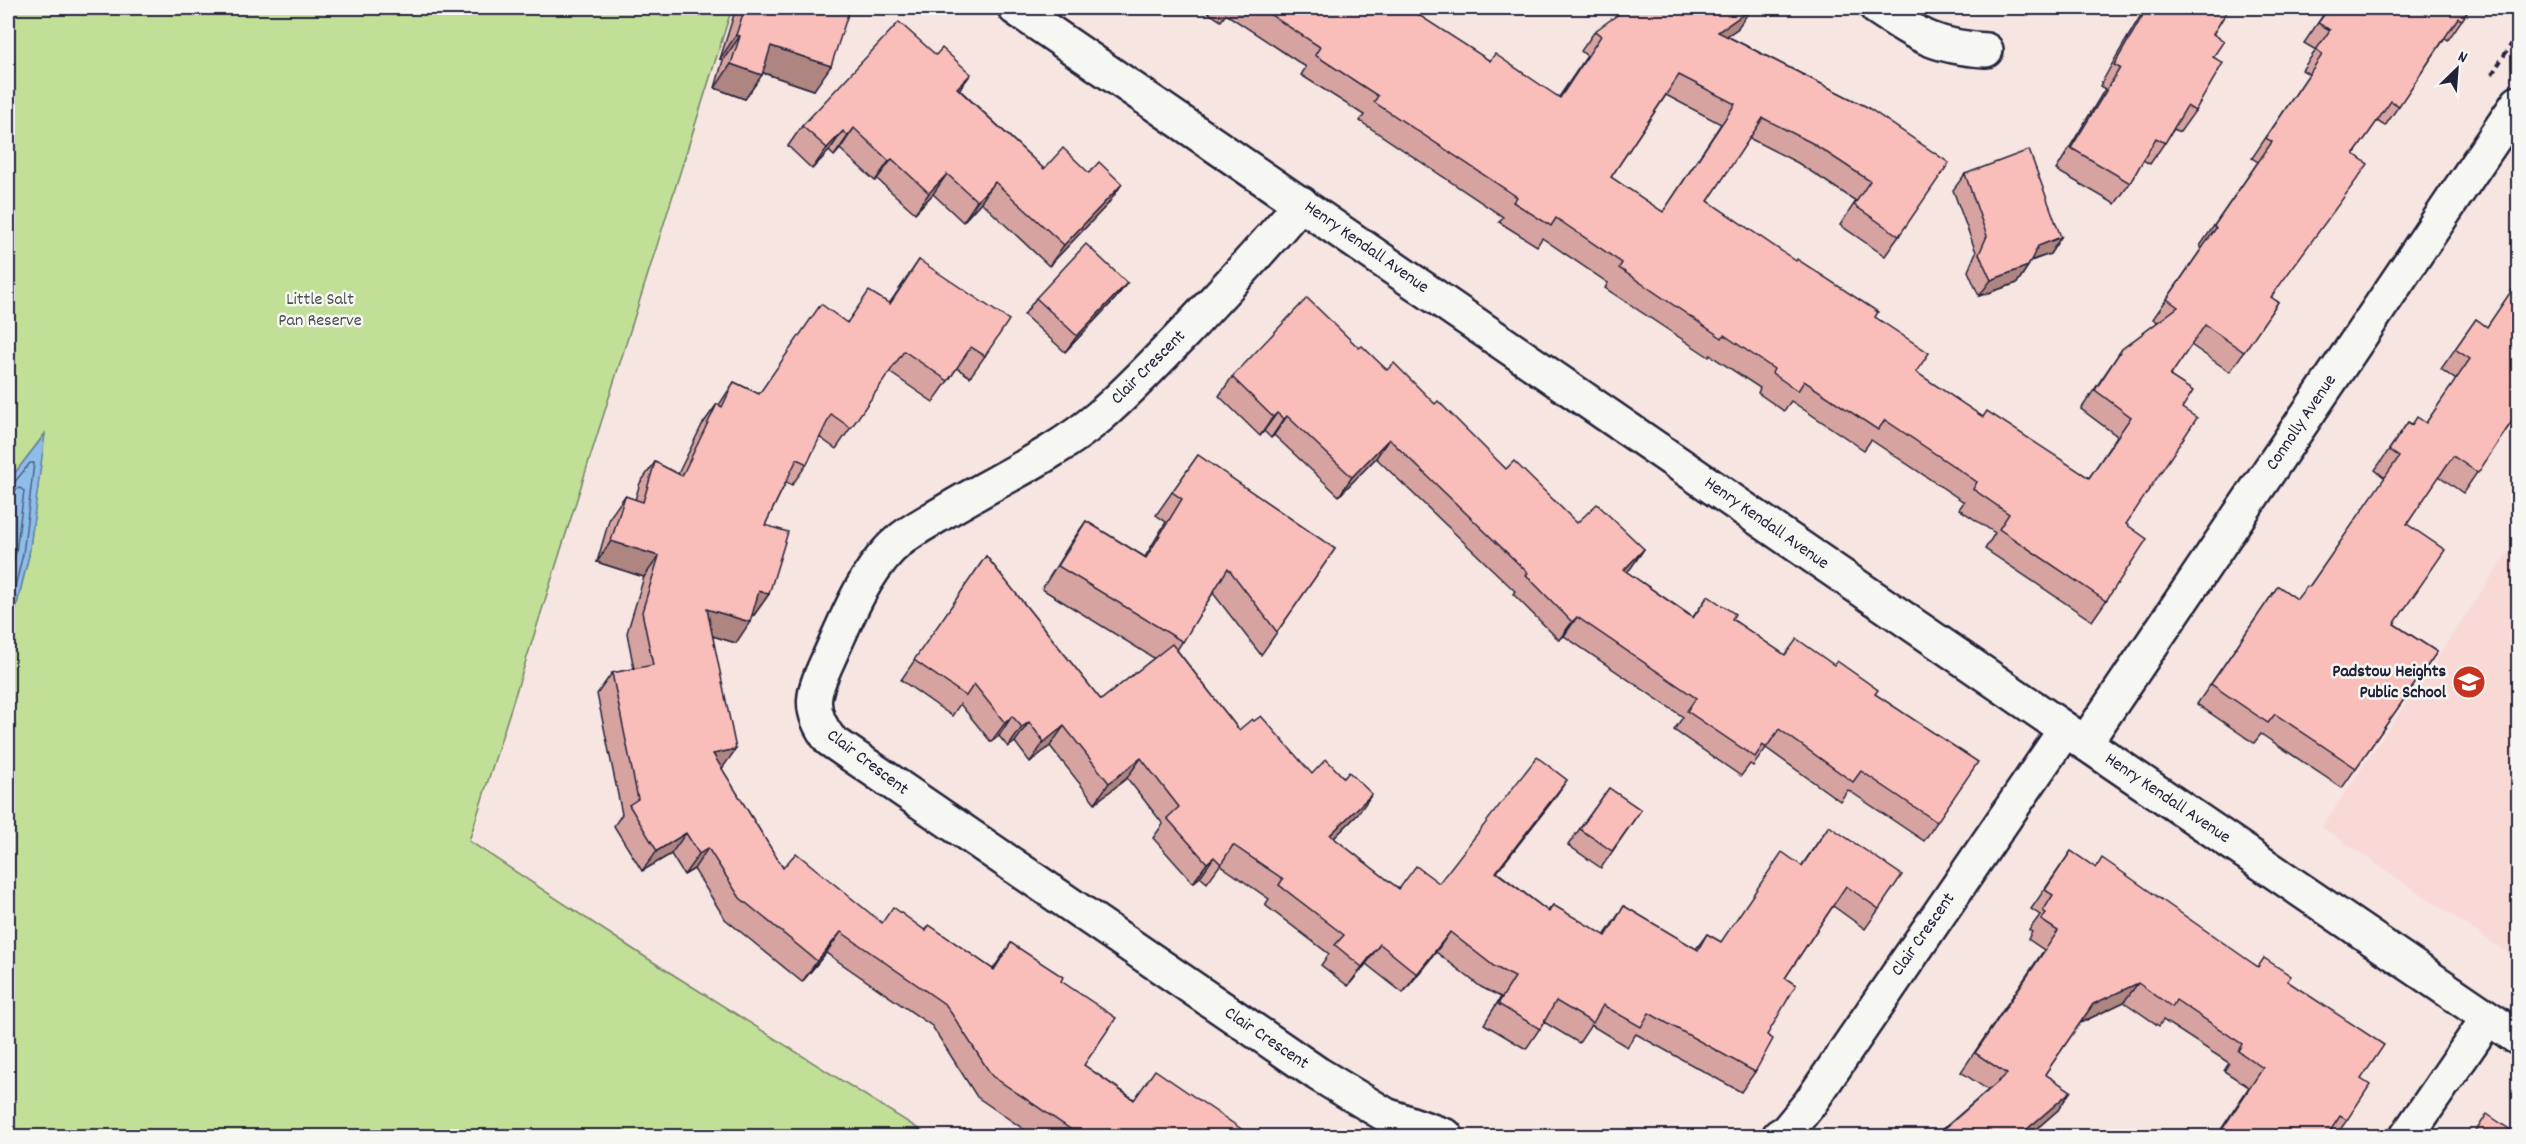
<svg xmlns="http://www.w3.org/2000/svg" width="2526" height="1144" font-family="Dekko,sans-serif">
	<style>
		.built { fill: #f8d9d5 }
		.green { fill: #c1df97; stroke: #728069; stroke-width: 1.5 }
		.water { fill: #8ebde9; stroke: #637fa3; stroke-width: 1.5 }
		.lines { fill: none; stroke-linecap: round; stroke-linejoin: round }
		.shore { stroke: #4d6081; stroke-width: 1.5 }
		.minor-casing { stroke: #22223b; stroke-width: 38 }
		.path { stroke: #22223b; stroke-width: 4; stroke-dasharray: 6 4.5; stroke-linecap: butt }
		.minor { stroke: #f6f6f2; stroke-width: 33 }
		.wall { fill: #d7a3a0; stroke: #22223b; stroke-width: 1.5; fill-rule: evenodd }
		.shaded-wall { fill: #af8582; stroke: #22223b; stroke-width: 1.5 }
		.building { fill: #fabeba; stroke: #22223b; stroke-width: 1.5; fill-rule: evenodd }
		.labels { text-anchor: middle; dominant-baseline: central; stroke-width: 5; stroke-linejoin: round; paint-order: stroke }
		.street-label { font-size: 18px; fill: #22223b; stroke: #f6f6f2 }
		.park-label { font-size: 18px; fill: #4a5152; stroke: #f6f6f2 }
		.poi-label { font-size: 18px; font-weight: bold; fill: #22223b; stroke: #f6f6f2; text-anchor: end }
	</style>
	<rect width="100%" height="100%" fill="#f7e5e1"/>
	<filter id="ink" filterUnits="userSpaceOnUse"><feTurbulence type="fractalNoise" baseFrequency=".0167" numOctaves="2"/><feDisplacementMap in="SourceGraphic" scale="12" xChannelSelector="R" yChannelSelector="G"/><feConvolveMatrix kernelMatrix="1 2 1 2 8 2 1 2 1" color-interpolation-filters="sRGB"/></filter>
	<g filter="url(#ink)">
		<!-- built -->
		<path class="built" d="M2518,538V960L2322,827Z"/>
		<!-- green -->
		<path class="green" d="M8,8H732L469,841L642,955L930,1136H8V640L29,555L44,435L8,482Z"/>
		<!-- water -->
		<path class="water" d="M45,434L29,555L8,640V482Z"/>
		<g class="lines">
			<!-- shore -->
			<g class="shore">
				<path d="M8,485L14,483L30,463H34L23,554L8,616"/>
				<path d="M8,492L20,488L24,491L16,552L8,586"/>
			</g>
			<defs>
				<g id="minor">
					<path d="M1015,8L2085,743L2518,1038"/>
					<path d="M1877,8C1918,35 1934,47 1986,50"/>
					<path d="M1301,203C1264,248 1225,289 1186,331C1158,360 1129,391 1099,417C1053,456 995,481 944,512C926,523 904,534 889,550C862,579 847,618 831,653C815,689 804,706 830,740L1318,1074L1386,1115L1446,1136"/>
					<path d="M2085,743L2518,103"/>
					<path d="M1779,1136L1787,1131L1810,1103L2065,730"/>
					<path d="M2407,1136L2488,1018"/>
				</g>
			</defs>
			<!-- minor casing -->
			<use href="#minor" class="minor-casing"/>
			<!-- path -->
			<path class="path" d="M2492,74L2518,34"/>
			<!-- minor -->
			<use href="#minor" class="minor"/>
		</g>
		<!-- wall -->
		<g class="wall">
			<path d="M736,8H850L814,90L763,73L745,99L715,88L723,60L720,59Z"/>
			<path d="M1201,8H1397L1490,61L1559,97L1587,56L1581,51L1595,31L1737,29L1727,36L1867,107L1899,236L1885,256L1840,225L1856,201L1798,163L1749,138L1708,201L1875,317L1916,372L1983,417L2089,478L2117,436L2081,409L2122,349L2158,322L2153,319L2202,248L2200,246L2258,162L2252,158L2309,74L2302,70L2316,50L2304,43L2328,8H2470L2448,40L2445,38L2385,126L2377,121L2354,154L2271,298L2278,302L2230,372L2191,345L2170,376L2182,408L2126,524L2106,601L2092,621L1985,549L1995,533L1959,509L1964,502L1871,440L1864,450L1791,401L1784,411L1758,393L1760,388L1710,355L1709,357L1605,288L1608,283L1542,238L1537,246L1499,222L1503,217L1360,121L1364,115L1301,75L1306,67L1226,14L1221,21ZM1666,95L1721,124L1663,212L1611,177Z"/>
			<path d="M2145,8H2229L2213,34V57L2195,111L2180,132L2174,129L2150,164L2143,160L2130,183L2115,204L2056,170L2105,89L2100,86L2116,57Z"/>
			<path d="M960,90L1044,169L1108,204L1049,266L981,202L963,222L933,194L915,213L877,179L875,181L840,149L834,156L829,151L812,169L788,146L802,126Z"/>
			<path d="M1965,174L2061,237L2050,254L2031,261L2028,266L2017,283L1979,296L1968,271L1976,252L1953,190Z"/>
			<path d="M919,260L985,356L970,377L957,368L933,402L889,372L836,449L819,437L807,464L792,485L786,482L765,525L769,594L754,615L753,614L736,643L713,636L722,769L783,868L882,923L926,930L929,925L993,969L1011,943L1061,981L1084,1065L1134,1099L1253,1137H1035L977,1097L932,1026L826,953L802,982L725,919L694,869L684,875L671,854L642,871L614,826L622,814L597,694L612,673L634,669L627,633L644,577L597,562L610,517L625,496L635,500L640,483L655,462L678,474L702,425L717,404L719,405L734,382L759,394L847,322L889,304Z"/>
			<path d="M2518,276V424L2513,420L2463,493L2439,476L2407,524L2394,624L2437,652L2342,788L2261,734L2254,743L2197,704L2278,586L2297,599L2309,587L2385,478L2375,470L2408,422L2412,424L2426,423L2456,380L2441,369L2476,319L2487,327L2516,285L2514,283Z"/>
			<path d="M1127,283L1115,299L1065,352L1024,315L1036,298Z"/>
			<path d="M1359,348L1387,370L1435,404L1506,469L1577,523L1644,549L1627,572L1693,617L1708,596L1732,619L1785,655L1875,694L1937,822L1924,841L1848,790L1840,801L1766,748L1753,766L1750,764L1741,776L1674,730L1683,717L1564,636L1559,640L1513,594L1515,591L1376,458L1339,496L1274,435L1271,438L1264,431L1260,436L1219,396L1232,377Z"/>
			<path d="M1198,455L1335,549L1261,655L1213,593L1177,650L1239,730L1312,774L1358,814L1334,838L1399,889L1439,883L1553,800L1497,872L1548,911L1553,905L1604,936L1624,906L1696,949L1707,934L1721,942L1802,865L1829,826L1879,909L1865,929L1833,906L1785,978L1767,1035L1755,1072L1741,1092L1636,1034L1627,1047L1591,1025L1579,1043L1544,1022L1526,1049L1484,1024L1501,997L1481,987L1436,952L1403,993L1366,964L1348,986L1321,965L1329,954L1265,905L1269,899L1220,865L1207,883L1200,877L1193,883L1153,838L1163,824L1127,778L1095,803L1050,746L1030,762L1015,742L1008,747L999,736L991,742L960,704L952,716L901,680L986,556L1101,700L1154,658L1042,589L1070,544L1086,521L1145,557L1166,522L1156,515Z"/>
			<path d="M1609,788L1641,810L1601,868L1568,845Z"/>
			<path d="M2071,851L2096,868L2258,967L2287,981L2361,1079L2347,1120L2335,1137H2329L2327,1135L2326,1137H2216L2249,1087L2224,1071L2229,1063L2163,1020L2159,1026L2124,1002L2080,1023L2045,1074L2058,1110L2027,1137H1934L1988,1090L1961,1072L2044,950L2028,939L2032,932L2029,930L2040,915L2031,909Z"/>
		</g>
		<!-- shaded-wall -->
		<g class="shaded-wall">
			<path d="M1751,9L1737,29L1705,51L1718,32Z"/>
			<path d="M736,35L740,36L723,60L720,59Z"/>
			<path d="M771,46L831,66L814,90L755,70Z"/>
			<path d="M731,64L762,75L745,99L715,88Z"/>
			<path d="M971,74L956,94L957,88Z"/>
			<path d="M854,128L840,149L834,156L848,136Z"/>
			<path d="M843,131L829,151L812,169L827,148Z"/>
			<path d="M892,159L877,179L875,181L889,161Z"/>
			<path d="M947,174L933,194L915,213L929,193Z"/>
			<path d="M995,182L981,202L963,222L977,201Z"/>
			<path d="M1122,184L1108,204L1049,266L1064,245Z"/>
			<path d="M2061,237L2050,254L2026,262L2038,246Z"/>
			<path d="M2028,266L2017,283L1979,296L1991,280Z"/>
			<path d="M1127,283L1115,299L1065,352L1077,336Z"/>
			<path d="M1277,413L1264,431L1260,436L1273,417Z"/>
			<path d="M1287,416L1274,435L1271,438L1284,419Z"/>
			<path d="M1389,439L1376,458L1339,496L1352,477Z"/>
			<path d="M611,541L659,556L644,577L597,562Z"/>
			<path d="M1644,549L1631,568L1611,588L1624,570Z"/>
			<path d="M759,591L769,594L754,615L745,612Z"/>
			<path d="M707,609L750,622L736,643L693,630Z"/>
			<path d="M1577,617L1564,636L1559,640L1572,622Z"/>
			<path d="M1012,716L999,736L991,742L1005,723Z"/>
			<path d="M1029,722L1015,742L1008,747L1022,727Z"/>
			<path d="M1064,726L1050,746L1030,762L1044,742Z"/>
			<path d="M736,749L721,770L713,754Z"/>
			<path d="M1141,758L1127,778L1095,803L1109,783Z"/>
			<path d="M1567,780L1553,800L1482,891L1496,872Z"/>
			<path d="M1372,794L1358,814L1317,855L1330,835Z"/>
			<path d="M686,833L671,854L642,871L657,851Z"/>
			<path d="M708,848L694,869L684,875L699,854Z"/>
			<path d="M1214,857L1200,877L1193,883L1207,863Z"/>
			<path d="M841,932L826,953L802,982L817,961Z"/>
			<path d="M1450,932L1436,952L1403,993L1417,974Z"/>
			<path d="M1380,944L1366,964L1348,986L1362,967Z"/>
			<path d="M2138,983L2124,1002L2080,1023L2093,1004Z"/>
			<path d="M2071,1091L2058,1110L2027,1137H2018Z"/>
		</g>
		<!-- building -->
		<g class="building">
			<path d="M745,8H850L831,66L771,46L762,75L731,64L740,36L736,35Z"/>
			<path d="M1260,8H1397L1405,12L1408,8L1490,61L1495,54L1560,98L1601,36L1595,31L1627,8H1750L1751,9L1718,32L1867,107L1949,163L1899,236L1854,205L1870,181L1812,143L1763,118L1708,201L1796,261L1797,259L1878,312L1875,317L1929,353L1916,372L1983,417L1987,411L2089,478L2131,417L2095,390L2122,349L2178,307L2167,299L2216,228L2214,226L2272,142L2266,138L2322,55L2316,50L2330,30L2318,23L2329,8H2470L2462,20L2458,18L2399,106L2391,101L2354,154L2368,164L2271,297L2278,302L2244,352L2205,325L2170,376L2193,391L2182,408L2197,418L2126,524L2147,539L2106,601L1999,529L2009,514L1973,489L1977,482L1885,420L1878,430L1804,381L1798,391L1772,373L1774,369L1724,335L1722,338L1619,268L1622,263L1556,218L1551,226L1513,202L1517,197L1374,102L1378,96L1315,55L1320,47ZM1679,75L1735,104L1663,212L1611,177Z"/>
			<path d="M2147,8H2229L2213,34L2224,41L2213,57L2223,63L2195,111L2187,106L2165,143L2156,138L2130,183L2071,148L2120,68L2114,65Z"/>
			<path d="M899,22L936,55L942,48L971,74L957,88L1044,169L1063,148L1089,173L1099,162L1122,184L1064,245L995,182L977,201L947,174L929,193L892,159L889,161L854,128L848,136L843,131L827,148L802,126Z"/>
			<path d="M2029,150L2061,237L2038,246L2028,266L1991,280L1979,254L1987,236L1965,174Z"/>
			<path d="M1086,244L1127,283L1077,336L1036,298Z"/>
			<path d="M919,260L1009,320L985,356L971,347L948,381L904,351L851,428L831,414L807,464L797,459L765,525L788,532L769,594L759,591L750,622L707,609L736,749L713,754L783,868L796,853L882,923L893,907L926,931L929,925L994,970L1011,943L1063,977L1061,981L1116,1018L1084,1065L1134,1100L1155,1070L1253,1137H1078L1079,1135L992,1076L946,1005L841,932L817,961L740,898L708,848L699,854L686,833L657,851L629,805L638,799L612,673L653,665L642,612L659,556L611,541L625,496L643,502L655,462L682,476L717,404L722,407L734,382L759,394L821,304L847,323L869,291L890,304Z"/>
			<path d="M2518,281V412L2478,473L2453,456L2407,524L2445,550L2394,624L2437,652L2356,768L2275,714L2268,723L2211,684L2278,586L2297,599L2307,586L2309,587L2399,457L2389,450L2408,422L2412,425L2417,417L2426,423L2470,359L2455,349L2476,319L2487,327Z"/>
			<path d="M1307,298L1359,348L1362,346L1387,370L1394,363L1435,404L1438,401L1506,469L1514,461L1577,523L1597,504L1644,549L1624,570L1693,618L1708,596L1735,614L1732,619L1785,655L1797,639L1834,665L1837,661L1878,690L1875,694L1978,762L1937,822L1861,771L1853,782L1779,729L1766,748L1763,745L1755,757L1687,711L1696,698L1577,617L1572,622L1526,575L1528,573L1389,439L1352,477L1287,416L1284,419L1277,413L1273,417L1232,377Z"/>
			<path d="M1198,455L1335,549L1277,632L1228,568L1183,642L1058,566L1086,521L1146,558L1182,499L1172,492Z"/>
			<path d="M986,556L1101,700L1172,644L1239,730L1252,719L1254,721L1261,716L1312,774L1326,759L1344,778L1349,772L1372,794L1330,835L1399,889L1416,866L1439,883L1537,757L1567,780L1496,872L1549,912L1553,905L1606,936L1624,906L1698,950L1707,934L1721,942L1782,852L1802,866L1829,826L1902,875L1879,909L1846,886L1785,978L1796,985L1767,1035L1773,1039L1755,1072L1649,1013L1641,1027L1603,1005L1593,1023L1556,1001L1540,1029L1498,1004L1515,977L1495,967L1450,932L1417,974L1380,944L1362,967L1335,945L1344,935L1279,885L1283,879L1233,845L1221,864L1214,857L1207,863L1167,818L1179,807L1141,758L1109,783L1064,726L1044,742L1029,722L1022,727L1012,716L1005,723L974,684L966,696L914,660Z"/>
			<path d="M1609,788L1641,810L1612,851L1580,829Z"/>
			<path d="M2071,851L2096,868L2102,858L2258,967L2264,958L2291,976L2287,981L2384,1045L2361,1079L2370,1085L2347,1120L2340,1116L2326,1137H2295L2294,1136V1137H2217L2263,1068L2238,1051L2242,1044L2176,1000L2172,1007L2138,983L2093,1004L2045,1074L2071,1091L2018,1137H1935L2007,1074L1975,1053L2058,931L2041,920L2046,913L2043,911L2053,895L2045,890Z"/>
			<path d="M2487,1114L2518,1135V1137H2472Z"/>
		</g>
	</g>
	<!-- icons -->
	<defs>
		<symbol id="school-disc" viewBox="-11 -11 22 22"><circle r="9.5" fill="#c8321e" stroke="#f6f6f2"/><path d="M0-5L7-2L0 1L-7-2ZM-4 1L0 2.5L4 1V4Q0 6-4 4Z" fill="#fff"/></symbol>
	</defs>
	<g fill-rule="evenodd">
		<use href="#school-disc" x="2450" y="663" width="38" height="38"/>
	</g>
	<g class="labels">
		<!-- street labels -->
		<g class="street-label">
			<text transform="translate(1366 248) rotate(35)">Henry Kendall Avenue</text>
			<text transform="translate(1149 368) rotate(-45)">Clair Crescent</text>
			<text transform="translate(2302 423) rotate(-56)">Connolly Avenue</text>
			<text transform="translate(1766 524) rotate(35)">Henry Kendall Avenue</text>
			<text transform="translate(867 763) rotate(37)">Clair Crescent</text>
			<text transform="translate(2167 799) rotate(34)">Henry Kendall Avenue</text>
			<text transform="translate(1924 935) rotate(-55)">Clair Crescent</text>
			<text transform="translate(1266 1039) rotate(34)">Clair Crescent</text>
		</g>
		<!-- park labels -->
		<g class="park-label">
			<text x="320" y="300">Little Salt<tspan x="320" dy="21">Pan Reserve</tspan></text>
		</g>
		<!-- poi labels -->
		<g class="poi-label">
			<text x="2446" y="672">Padstow Heights<tspan x="2446" dy="21">Public School</tspan></text>
		</g>
	</g>
	<!-- margin -->
	<rect width="2526" height="1144" fill="none" stroke="#f6f6f2" stroke-width="30"/>
	<rect x="15" y="15" width="2496" height="1114" fill="none" stroke="#22223b" stroke-width="2" filter="url(#ink)"/>
	<!-- north arrow -->
	<g transform="translate(2457 69) rotate(25)" stroke="#f6f6f2" stroke-width="4.5" paint-order="stroke">
	<path d="M0-4.5L10 22L0 15L-10 22Z" fill="#22223b"/>
	<text y="-9" font-size="16" font-weight="bold" text-anchor="middle" fill="#22223b">N</text>
	</g>
</svg>
